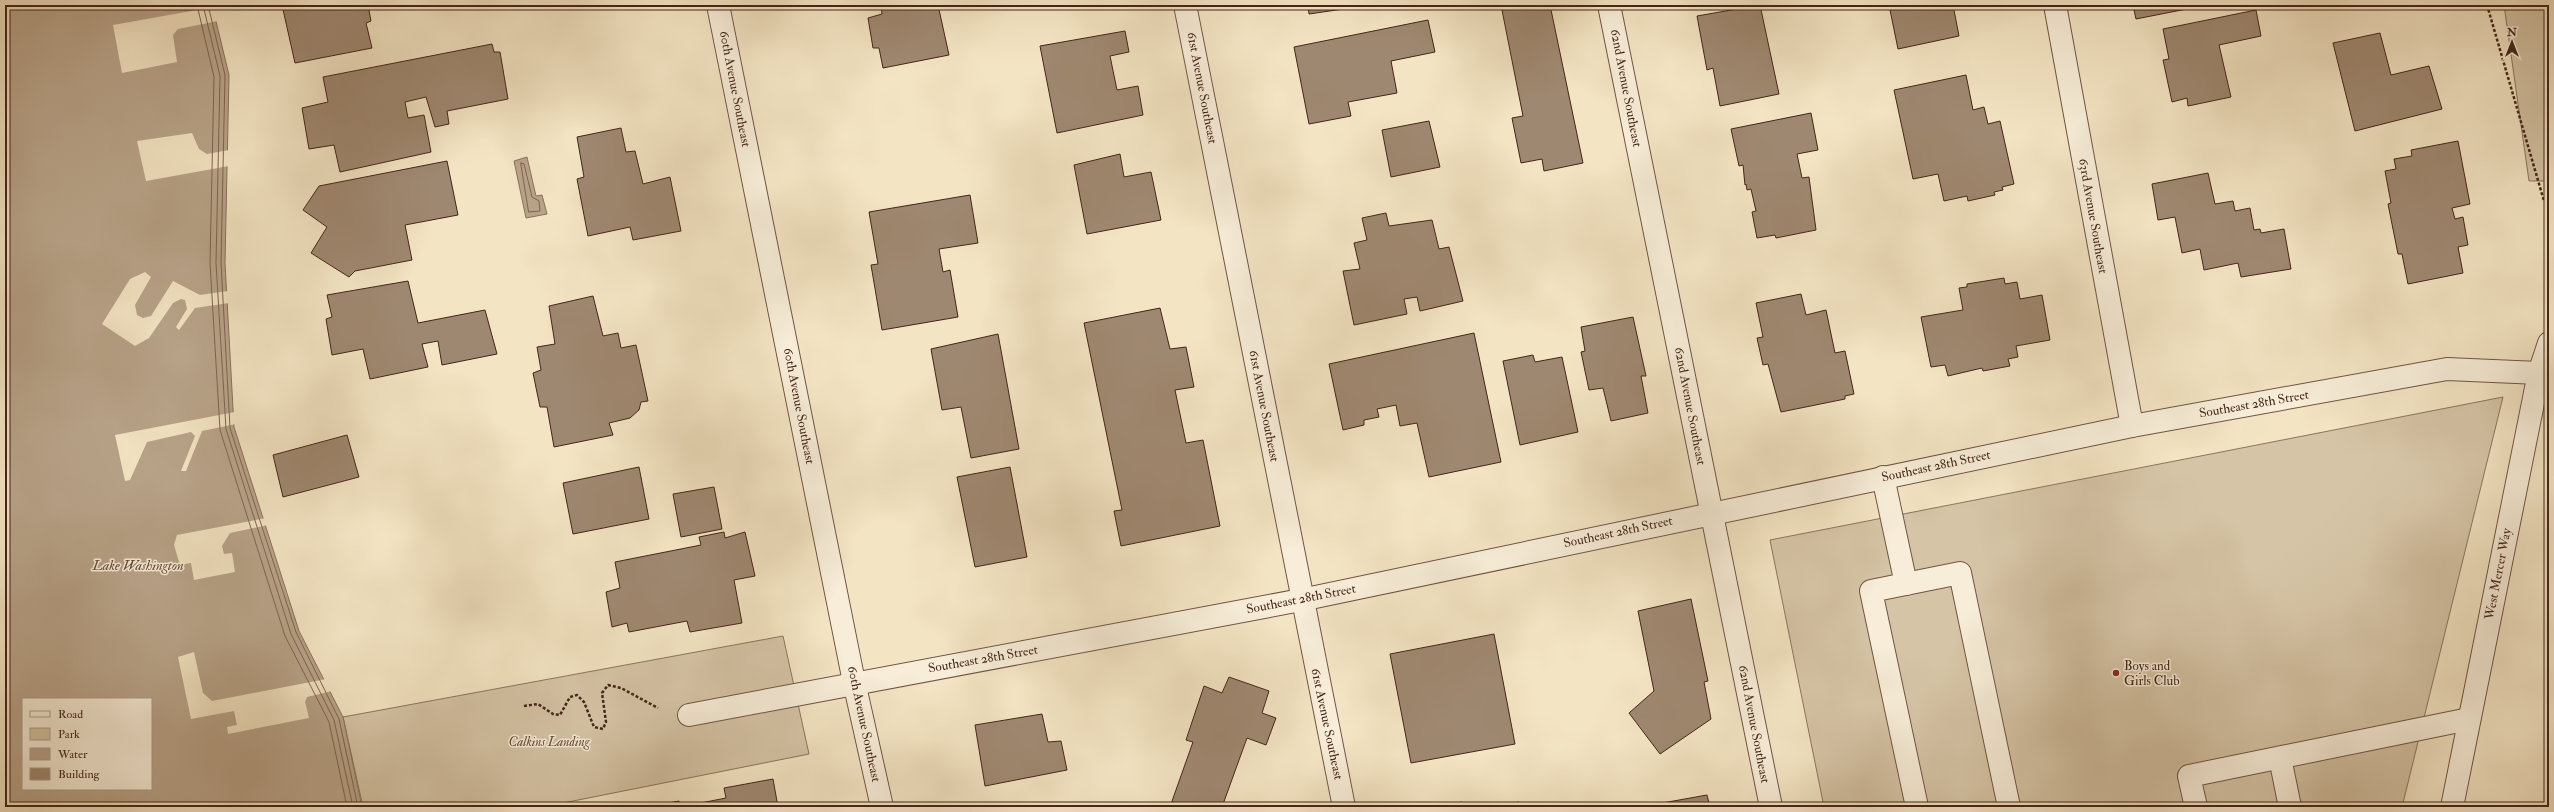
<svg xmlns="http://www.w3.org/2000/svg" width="2554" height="812" font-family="'IM FELL Double Pica',serif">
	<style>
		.green { fill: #d5c4a6; stroke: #8c745f }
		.water { fill: #b8a389; stroke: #8a715c; fill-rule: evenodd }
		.pier { fill: #f3e4c3 }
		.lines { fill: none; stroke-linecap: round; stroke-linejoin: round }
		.shore { stroke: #7e6450; stroke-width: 1 }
		.building { fill: #9f8871; stroke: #442518 }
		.minor-casing { stroke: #705543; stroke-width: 24 }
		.path { stroke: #442518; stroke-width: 2.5; stroke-dasharray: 3 2; stroke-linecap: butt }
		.minor { stroke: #f7edd8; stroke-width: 22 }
		.poi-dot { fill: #8f2418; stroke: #f7edd8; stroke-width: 1.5 }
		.labels { text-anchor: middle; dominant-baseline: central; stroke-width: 3; stroke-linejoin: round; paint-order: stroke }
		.street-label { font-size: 13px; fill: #442518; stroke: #f7edd8 }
		.poi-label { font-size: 13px; fill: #442518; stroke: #f7edd8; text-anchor: start }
		.park-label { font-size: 13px; font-style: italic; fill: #684d3c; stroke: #f7edd8 }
		.water-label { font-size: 14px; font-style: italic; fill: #674b3a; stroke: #f7edd8 }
	</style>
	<rect width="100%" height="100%" fill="#f3e4c3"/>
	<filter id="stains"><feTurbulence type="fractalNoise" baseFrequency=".005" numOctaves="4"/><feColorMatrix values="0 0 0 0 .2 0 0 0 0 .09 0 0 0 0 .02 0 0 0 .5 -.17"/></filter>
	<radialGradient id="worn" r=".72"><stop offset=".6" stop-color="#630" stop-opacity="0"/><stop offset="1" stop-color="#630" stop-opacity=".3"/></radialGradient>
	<!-- green -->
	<g class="green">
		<path d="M2504,5H2549V181H2529Z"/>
		<path d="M2503,397L2402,807H1824L1770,540Z"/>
		<path d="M783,636L809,754L543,807H363L343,717Z"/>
	</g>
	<!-- water -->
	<g class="water">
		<path d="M5,5H212L229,75L225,263L234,427L299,631L343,717L362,807H5ZM23,699H151V789H23Z"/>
		<path d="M527,157L536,196L542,195L547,214L526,218L514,161Z"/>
	</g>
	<!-- pier -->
	<g class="pier">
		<path d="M214,7L218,21L178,29L173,35L177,62L122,73L113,25Z"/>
		<path d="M192,133L199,149L207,154L229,150V166L146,181L137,141Z"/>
		<path d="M145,272L151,277L135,305L137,315L143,318L151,316L173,281L200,295L228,291L229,303L195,308L179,330L176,327L187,309L185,300L181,299L173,303L149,338L135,346L102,324L130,279Z"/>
		<path d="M235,412L236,424L202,431L186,471H181L195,436L191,432L147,442L130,480L125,481L115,435Z"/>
		<path d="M266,518L268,525L230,533L222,546L224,554L232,553L235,572L194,580L191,563L180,565L174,545L177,535Z"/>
		<path d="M194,652L203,693L212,701L326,679L332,691L307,697L305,702L309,718L228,734L227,727L237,725L234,711L191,719L178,657Z"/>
	</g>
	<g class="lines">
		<!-- shore -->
		<g class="shore">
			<path d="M197,5L214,77L210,263L220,430L285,636L329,722L347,807"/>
			<path d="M203,5L220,76L216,263L226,429L291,634L334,720L353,807"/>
			<path d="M208,5L225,75L221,263L230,428L296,632L339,719L358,807"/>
			<path d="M521,163L524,164L532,197L539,201L540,211L529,212Z"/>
		</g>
	</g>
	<!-- building -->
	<g class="building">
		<path d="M282,5H368L371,21L366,23L372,48L295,63Z"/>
		<path d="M881,5H938L949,55L883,68L879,48H873L868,18L882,14Z"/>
		<path d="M1308,5H1371L1309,14Z"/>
		<path d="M1501,5H1550L1583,163L1544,171L1542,159L1521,163L1512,118L1523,116Z"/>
		<path d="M1760,5L1779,94L1720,106L1713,68L1707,70L1697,16Z"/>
		<path d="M1889,5H1953L1959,36L1898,49Z"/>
		<path d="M2133,5H2207L2136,19Z"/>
		<path d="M2256,10L2261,36L2219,45L2231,97L2188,106L2187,98L2172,102L2163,60L2169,59L2163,29Z"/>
		<path d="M1428,20L1435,52L1391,61L1397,93L1348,102L1351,116L1309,124L1294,47Z"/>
		<path d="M1125,31L1129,52L1110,56L1117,90L1138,86L1143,115L1057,133L1040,46Z"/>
		<path d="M2380,33L2391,75L2429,66L2442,109L2355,131L2333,43Z"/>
		<path d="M492,44L494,52H500L508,99L447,111L449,124L435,127L426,97L405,102L408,118L424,115L431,152L340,172L334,145L309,149L302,108L328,102L323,77Z"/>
		<path d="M1966,75L1973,110L1984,107L1988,124L2000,121L2014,184L2002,187L2003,190L1994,192L1995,195L1968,201L1967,196L1944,201L1938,174L1913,179L1894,90Z"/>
		<path d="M1811,113L1818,150L1797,154L1802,178L1809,177L1816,230L1776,238L1775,235L1757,238L1752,212L1756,211L1751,189L1747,190L1746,184L1745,185L1743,165L1739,166L1731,129Z"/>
		<path d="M1429,121L1440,167L1391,177L1382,130Z"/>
		<path d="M621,128L626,152L635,151L643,184L670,177L681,231L633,240L630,227L588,236L577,179L584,177L577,137Z"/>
		<path d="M2458,141L2470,204L2452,208L2455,219L2463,217L2468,245L2458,247L2463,273L2408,284L2402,254H2398L2388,204L2391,203L2385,171L2396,169L2394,159L2412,156L2411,150Z"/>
		<path d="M1120,154L1124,177L1151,172L1161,220L1087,234L1074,165Z"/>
		<path d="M447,161L458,215L405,225L412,260L355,271L349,277L311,253L327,227L303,210L319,186Z"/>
		<path d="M2208,173L2215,204L2233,201L2235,211L2250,208L2254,230L2260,229L2261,233L2284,229L2291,269L2241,277L2238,263L2204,270L2200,249L2182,253L2175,217L2158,220L2152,184Z"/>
		<path d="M970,195L978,243L939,249L943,272L950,270L958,317L882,330L871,265L878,264L869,212Z"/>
		<path d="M1386,213L1389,226L1432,220L1439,249L1449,247L1463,301L1420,311L1417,297L1404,299L1407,314L1354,325L1343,271L1360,269L1354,243L1367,240L1362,218Z"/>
		<path d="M2004,278L2005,284L2017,282L2020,299L2042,295L2050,340L2016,346L2018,357L2008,359L2010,366L1983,371L1982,368L1948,376L1945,365L1931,367L1921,317L1963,310L1959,288L1967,287V284Z"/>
		<path d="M408,281L418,323L485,310L497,354L442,365L438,341L422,344L428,367L370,379L363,349L332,355L326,319L332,317L327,295Z"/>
		<path d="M1801,294L1806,315L1826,310L1835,353L1845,351L1854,394L1845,396V399L1781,412L1768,364L1763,365L1757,338L1763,337L1756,303Z"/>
		<path d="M593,296L603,336L618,333L621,348L636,345L648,401L641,402L639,410L630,418L609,423L613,435L554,447L547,407H540L533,373L541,370L537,347L555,344L549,306Z"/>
		<path d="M1160,308L1170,349L1186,347L1194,387L1175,390L1186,443L1203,440L1220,526L1121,546L1114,511L1122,510L1084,323Z"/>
		<path d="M1633,317L1646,376H1641L1648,413L1611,421L1603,388L1589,390L1581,352L1585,351L1581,327Z"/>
		<path d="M1474,333L1501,462L1429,477L1417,423L1400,426L1396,405L1377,409L1379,417L1364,420V425L1343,430L1329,364Z"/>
		<path d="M998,334L1019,449L971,458L961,407L942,410L931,349Z"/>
		<path d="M1533,355L1535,362L1562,357L1578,432L1520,445L1503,361Z"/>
		<path d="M347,435L359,477L283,497L273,455Z"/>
		<path d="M639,467L649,519L573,534L563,483Z"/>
		<path d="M1010,467L1027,557L975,567L957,477Z"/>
		<path d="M714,487L722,529L681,537L673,494Z"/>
		<path d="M724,532L725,538L745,532L755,576L734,580L742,623L690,632L687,621L629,632L627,623L612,627L606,592L620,588L615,562L701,545L699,537Z"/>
		<path d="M1691,599L1708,681L1704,682L1711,719L1660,754L1629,713L1654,691L1638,611Z"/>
		<path d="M1494,634L1515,744L1411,763L1390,654Z"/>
		<path d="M1229,677L1269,691L1262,713L1276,718L1266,745L1247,738L1222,807H1180L1171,804L1193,742L1186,740L1204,686L1222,693Z"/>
		<path d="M1042,714L1048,742L1061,741L1067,770L985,786L975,725Z"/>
		<path d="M773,779L778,807H647L679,801L680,807L726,798L724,788Z"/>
		<path d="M1707,795L1710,807H1640Z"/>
		<path d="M1462,802L1463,806L1472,805V807H1434Z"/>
		<path d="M1519,802L1520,807H1493Z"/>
		<path d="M642,803L644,807H622Z"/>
	</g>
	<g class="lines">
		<defs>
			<g id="minor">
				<path d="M718,5L854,682L882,807"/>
				<path d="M1185,5L1344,807"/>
				<path d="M1609,5L1771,807"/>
				<path d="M2055,5L2132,426"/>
				<path d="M1883,477L1906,584"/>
				<path d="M689,715L1301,600L2132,426L2447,369L2539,373L2549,376"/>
				<path d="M2280,758L2290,807"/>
				<path d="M1917,807L1871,591L1960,573L2009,807"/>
				<path d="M2196,807L2189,776L2469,719"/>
				<path d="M2452,807L2539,373L2549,343"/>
			</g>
		</defs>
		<!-- minor casing -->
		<use href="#minor" class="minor-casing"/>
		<!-- path -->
		<g class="path">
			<path d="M2487,5L2544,201"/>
			<path d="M524,706L538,704L553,714L560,715L570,697L577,695L584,702L594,727L603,729L606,722L602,693L608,685L621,688L658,708"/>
		</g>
		<!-- minor -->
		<use href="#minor" class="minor"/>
	</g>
	<!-- markers -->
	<circle class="poi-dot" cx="2116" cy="673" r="4"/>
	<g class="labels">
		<!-- street labels -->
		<g class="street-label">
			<text transform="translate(1202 88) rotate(79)">61st Avenue Southeast</text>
			<text transform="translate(1626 88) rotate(79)">62nd Avenue Southeast</text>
			<text transform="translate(735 89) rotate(79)">60th Avenue Southeast</text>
			<text transform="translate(2093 216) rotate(80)">63rd Avenue Southeast</text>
			<text transform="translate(2254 404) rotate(-10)">Southeast 28th Street</text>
			<text transform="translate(799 406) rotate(79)">60th Avenue Southeast</text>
			<text transform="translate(1264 406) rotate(79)">61st Avenue Southeast</text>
			<text transform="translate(1690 406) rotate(79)">62nd Avenue Southeast</text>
			<text transform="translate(1936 466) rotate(-12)">Southeast 28th Street</text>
			<text transform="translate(1618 532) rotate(-12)">Southeast 28th Street</text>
			<text transform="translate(2498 574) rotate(-79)">West Mercer Way</text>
			<text transform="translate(1301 599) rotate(-11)">Southeast 28th Street</text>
			<text transform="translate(983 659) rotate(-10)">Southeast 28th Street</text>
			<text transform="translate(864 724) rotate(78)">60th Avenue Southeast</text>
			<text transform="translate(1327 724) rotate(78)">61st Avenue Southeast</text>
			<text transform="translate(1754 724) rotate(79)">62nd Avenue Southeast</text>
		</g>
		<!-- poi labels -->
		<g class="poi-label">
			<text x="2124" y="666">Boys and<tspan x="2124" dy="15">Girls Club</tspan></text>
		</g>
		<!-- park labels -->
		<g class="park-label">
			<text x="549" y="742">Calkins Landing</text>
		</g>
		<!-- water labels -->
		<g class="water-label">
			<text x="138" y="565">Lake Washington</text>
		</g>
	</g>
	<!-- margin -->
	<rect width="2554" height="812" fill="none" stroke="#f3e4c3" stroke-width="20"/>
	<rect x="6" y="6" width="2542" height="800" fill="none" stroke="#442518" stroke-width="2"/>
	<rect x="10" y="10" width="2534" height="792" fill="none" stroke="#442518"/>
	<!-- legend -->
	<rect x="22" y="698" width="130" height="92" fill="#f7edd8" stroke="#af9d8b"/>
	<rect x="30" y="711" width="20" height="6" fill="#f7edd8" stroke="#af9d8b"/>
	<text x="58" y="718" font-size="12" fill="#442518">Road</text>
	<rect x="30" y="728" width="20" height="12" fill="#d5c4a6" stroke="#af9d8b"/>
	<text x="58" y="738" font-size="12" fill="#442518">Park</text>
	<rect x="30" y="748" width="20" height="12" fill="#b8a389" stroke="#af9d8b"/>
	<text x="58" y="758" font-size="12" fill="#442518">Water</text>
	<rect x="30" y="768" width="20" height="12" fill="#9f8871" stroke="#af9d8b"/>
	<text x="58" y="778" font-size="12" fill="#442518">Building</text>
	<!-- north arrow -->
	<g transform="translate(2512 42)" stroke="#f7edd8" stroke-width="3" paint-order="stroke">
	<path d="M0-3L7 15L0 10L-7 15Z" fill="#442518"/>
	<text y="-6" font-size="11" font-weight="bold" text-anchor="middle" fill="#442518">N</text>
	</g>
	<rect width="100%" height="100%" filter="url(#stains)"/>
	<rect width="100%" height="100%" fill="url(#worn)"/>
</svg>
